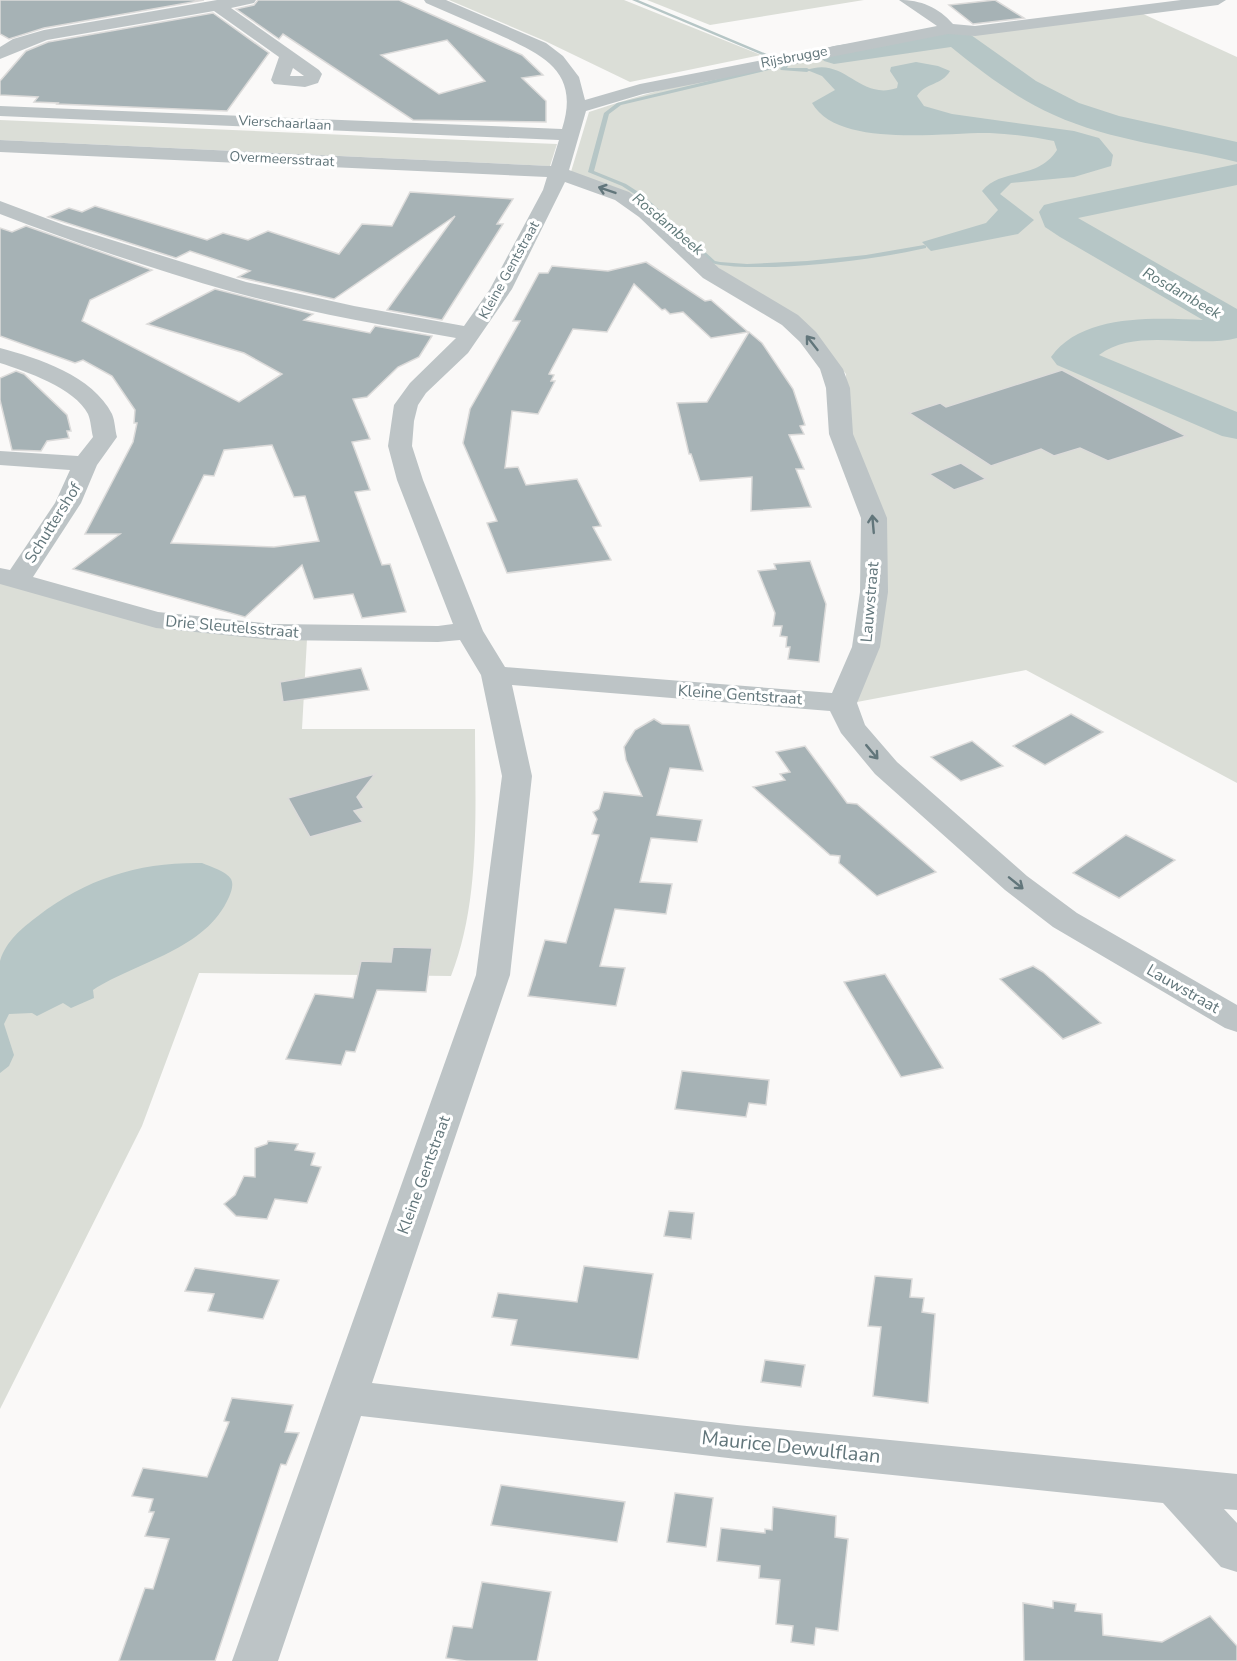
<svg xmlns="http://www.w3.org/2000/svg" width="1237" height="1661" font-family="'Nunito Sans',sans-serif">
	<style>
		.green { fill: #dbded7 }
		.water { fill: #b6c6c6 }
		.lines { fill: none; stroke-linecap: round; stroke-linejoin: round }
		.stream { fill: #b6c6c6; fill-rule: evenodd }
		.river { fill: #b6c6c6; fill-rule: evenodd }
		.building { fill: #a6b2b5; stroke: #dcdbda; stroke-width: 1.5; fill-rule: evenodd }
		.minor { fill: #bdc4c6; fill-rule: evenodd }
		.oneway { stroke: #62767b }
		.labels { text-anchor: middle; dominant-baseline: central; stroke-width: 6; stroke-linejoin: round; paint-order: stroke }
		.far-street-label { font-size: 14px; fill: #62767b; stroke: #fff }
		.far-water-label { font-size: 15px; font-style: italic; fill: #617a7a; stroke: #fff }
		.street-label { font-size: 16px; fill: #62767b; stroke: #fff }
		.near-street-label { font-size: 20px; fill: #62767b; stroke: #fff }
	</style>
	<rect width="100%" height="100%" fill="#faf9f8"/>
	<!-- green -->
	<g class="green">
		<path d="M449,0H624L761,55L630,82L545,41Z"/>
		<path d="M647,0H864L710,25Z"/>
		<path d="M1141,13L1237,57V783L1026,670L857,702L880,606L847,434L846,374L798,319L742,285L671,233L632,194L570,175L589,112C767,52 956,34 1141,13Z"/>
		<path d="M0,120L557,144L550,166L0,140Z"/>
		<path d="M0,581L158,626L307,639L302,729H475C475,810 481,900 451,976L199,973L142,1126L0,1409Z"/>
	</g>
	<!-- water -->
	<g class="water">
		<path d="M916,62L938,66L950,71C942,85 925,83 917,96L924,106L952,114L1074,131L1099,138L1113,155L1111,166L1074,177L1011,183L1000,194L1034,220L1018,234L931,251L922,242L986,223L998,210L982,191C1002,167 1037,181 1057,150L1054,141C1033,137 1012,134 990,133C944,132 838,149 812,103L835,90L822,76L807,70C845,56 859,101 897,88L898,83L890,71L891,67Z"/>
		<path d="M202,863C211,867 226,871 231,879C234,885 231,892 229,897C206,950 138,961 93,990L94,998L71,1008L63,1003L37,1016L32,1013L9,1014L4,1024L14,1055L9,1066L0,1073V961C6,941 22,928 38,916C87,878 140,862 202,863Z"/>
	</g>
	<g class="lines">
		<!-- stream -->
		<g class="stream">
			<path d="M632,0H638L776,58L772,59Z"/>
			<path d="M785,63L789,64L787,68H807L810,70L807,72L781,70L780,69Z"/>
			<path d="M771,66L774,68L773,69L621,105L609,114L594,171L626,184L643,195L715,261L720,262L747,264L807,261L866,255L924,245L926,246V248C877,259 826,265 775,267C754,267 732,268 711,263L639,197L622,186L588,172L604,113L617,103Z"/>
		</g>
		<!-- river -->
		<g class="river">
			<path d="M949,29L971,35L1036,81L1079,103L1119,116L1237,142V162C1177,147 1111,141 1054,115C1016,98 983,73 951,47L834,64L824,61L819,55L824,49L834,46Z"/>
			<path d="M1237,164V185L1078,218L1237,309V338C1194,349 1136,327 1099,355L1237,412V439L1222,436L1057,365L1051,357C1082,313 1156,318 1203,320L1060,237L1045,227L1039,212L1044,205L1056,202Z"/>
		</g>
	</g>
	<!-- building -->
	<g class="building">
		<path d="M0,0H204L44,28L9,39L0,34Z"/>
		<path d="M258,0H399L522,55L543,75L522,78L546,101V122L413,120L283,34L279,39L236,9L254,5ZM447,40L485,81L439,94L381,55Z"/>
		<path d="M995,0L1024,18L973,24L949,5Z"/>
		<path d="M213,13L269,53L227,111L57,104L58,103L34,102L38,97L0,95V81L26,51L48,42Z"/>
		<path d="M410,192L513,199L497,224H503L442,320L387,310L455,216L334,299L238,277L250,271L190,251L176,258L48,217L69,208L82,212L95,206L207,240L223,233L248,240L268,231L339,254L362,224L392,226Z"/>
		<path d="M26,226L152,270L90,300L82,321L239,402L282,374L244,353L147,324L215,289L313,314L304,320L370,333L375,326L432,336L419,357L398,367L367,397L353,399L370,439L352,442L370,490L355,492L382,565L390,564L406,612L362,618L353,594L314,599L302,565L245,617L73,569L120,534H85L133,442L137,423H134L135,410L112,376L83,360L75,363L0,336V228L12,232ZM272,445L294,497L305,496L319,541L274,547L171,543L204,475L214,476L224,450Z"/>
		<path d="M646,262L705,301L711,300L748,332L711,338L683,312L670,314L665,309L662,310L634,284L607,332L573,329L549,374L554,375L551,381H555L538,414L512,411L505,468L518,467L526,485L577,479L601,526L593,527L611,560L507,573L487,523L497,521L463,443L470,409L520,321H513L539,273H548L552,266L608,271Z"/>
		<path d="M749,332L762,343L793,389L805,425L800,426L804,434L789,435L804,469H796L811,507L751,511L752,477L700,481L691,454H689L677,403L707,402Z"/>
		<path d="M1062,370L1186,436L1108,461L1080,448L1054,456L1041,449L991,466L909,413L940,403L946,407Z"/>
		<path d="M16,371L24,374L67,415L71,431H67L69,438L47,441L41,451L12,450L0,400V378Z"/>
		<path d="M961,463L986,479L954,490L929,474Z"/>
		<path d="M810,561L826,604L819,662L788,659L790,647H786L787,637L780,636L782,626H773L775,613L758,571L776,569L774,564Z"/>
		<path d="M361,668L369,690L283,702L280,682Z"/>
		<path d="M1071,714L1103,732L1045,765L1013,746Z"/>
		<path d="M654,719L662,724L689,725L703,771L670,768L657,815L702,820L697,842L651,838L640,882L672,884L666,914L615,909L600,966L625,968L616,1006L528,996L545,940L566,943L599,835L592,834L597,819L593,812L599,809L604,792L642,796L626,760L624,747L635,730Z"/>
		<path d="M972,741L1003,766L961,781L931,757Z"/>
		<path d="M805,746L847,803L857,804L936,872L877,896L839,863L840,856L830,855L753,787L785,780L780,774L790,772L776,752Z"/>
		<path d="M375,774L357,797L364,808L354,811L363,822L310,837L288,798Z"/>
		<path d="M1126,835L1175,860L1119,898L1073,873Z"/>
		<path d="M393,947L432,948L426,992L377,990L355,1052L346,1051L341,1065L286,1059L315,994L353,998L361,961L391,962Z"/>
		<path d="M1033,966L1043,972L1101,1023L1063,1039L1000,979Z"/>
		<path d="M885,974L943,1068L901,1077L844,982Z"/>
		<path d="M682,1071L769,1080L766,1105L749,1103L746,1117L675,1109Z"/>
		<path d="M268,1141L298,1144L295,1150L315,1153L311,1165L321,1167L307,1203L275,1199L267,1219L236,1216L224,1204L235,1195L244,1176L255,1177V1148L267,1144Z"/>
		<path d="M669,1211L694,1213L691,1239L664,1236Z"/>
		<path d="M584,1266L653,1274L638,1359L511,1345L517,1320L492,1317L498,1293L577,1302Z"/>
		<path d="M195,1268L279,1280L263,1319L208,1311L214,1294L185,1291Z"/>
		<path d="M875,1276L912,1279L910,1297L924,1298L922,1312L935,1314L928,1403L873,1396L881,1327L868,1326Z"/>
		<path d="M765,1360L805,1365L801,1387L761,1382Z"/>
		<path d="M232,1398L293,1405L285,1432L299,1433L286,1465L281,1464L215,1661H119L145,1588L153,1589L169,1539L145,1536L154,1512H149L153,1499L132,1496L143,1468L207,1477L229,1422L224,1421Z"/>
		<path d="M501,1485L625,1502L617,1542L491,1525Z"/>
		<path d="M675,1493L713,1498L706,1547L667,1542Z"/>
		<path d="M773,1507L836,1516L835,1537L848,1539L838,1631L816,1628L814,1645L791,1642L793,1626L776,1624L780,1580L759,1578L760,1566L717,1561L721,1528L765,1533V1529L772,1530Z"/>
		<path d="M482,1582L551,1592L537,1661H466L446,1658L453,1626L472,1628Z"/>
		<path d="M1053,1601L1076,1604L1075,1611L1102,1614L1103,1635L1162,1642L1210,1616L1237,1646V1661H1024L1023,1603L1053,1608Z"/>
	</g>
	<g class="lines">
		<!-- minor -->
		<g class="minor">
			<path d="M217,0H256L254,3L231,8L319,70L322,74L318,83L305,87L274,84L271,80L279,57L214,11L47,40L0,59V47L13,39L44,30ZM293,68L304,76H290Z"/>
			<path d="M424,0H446L546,43L563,56L579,77L585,100L640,84L937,26L899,0C921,0 938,7 953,24L975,26L1181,0H1226L1218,5L975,36L948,34L643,94L586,111L569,170L629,192L653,209L719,268L798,315L816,332L843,369L850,388L853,434L887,518L888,592L880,647L857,703L865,725L897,762L1027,876L1077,913L1237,1005V1032L1225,1028L1053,927L1005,890L875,774L841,733L830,711L512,685L532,776L510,975L372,1383L737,1425L1237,1474V1510L1224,1509L1237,1523V1572L1221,1567L1163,1503L737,1459L361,1416L278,1661H232L476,975L502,776L481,675L460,640L438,642L273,640L156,628L0,584V568L10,570L55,503L70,470L0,465V451L78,456L93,437C91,429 91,421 88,414C75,388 25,371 0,363V348C38,358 93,376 112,414C115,421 115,430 117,437L97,465L81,503L33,577L158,612L273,624L438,626L453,624L397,480L388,446L394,405L410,383L456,338C381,325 306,312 233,292C155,270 76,243 0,214V201L64,225L246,282L354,306L464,326L490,289L543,190L547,177L0,152V140L551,166L559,140L0,116V106L562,129C581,70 541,54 495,33C472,23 449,13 426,3ZM565,182L615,200L639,217L703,278L782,325L800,342L820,369L826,388L829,434L861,518L860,592L852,647L832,693L505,667L483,631L423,480L412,446L414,421L418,405L426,393L468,353L512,289Z"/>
		</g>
	</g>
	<!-- one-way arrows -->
	<defs><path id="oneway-shaft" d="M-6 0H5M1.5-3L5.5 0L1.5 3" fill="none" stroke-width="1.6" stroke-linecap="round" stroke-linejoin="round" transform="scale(1.5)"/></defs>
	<g class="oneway">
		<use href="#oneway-shaft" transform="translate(607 190) rotate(-161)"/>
		<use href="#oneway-shaft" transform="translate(812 343) rotate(-128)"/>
		<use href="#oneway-shaft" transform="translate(873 524) rotate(-95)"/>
		<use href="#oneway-shaft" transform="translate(872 752) rotate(50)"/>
		<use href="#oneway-shaft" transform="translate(1016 883) rotate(39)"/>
	</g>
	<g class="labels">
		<!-- far-street labels -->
		<g class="far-street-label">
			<text transform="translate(794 57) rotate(-11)">Rijsbrugge</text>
			<text transform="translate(285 123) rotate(3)">Vierschaarlaan</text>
			<text transform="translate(282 159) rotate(3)">Overmeersstraat</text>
			<text transform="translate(509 270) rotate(-61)">Kleine Gentstraat</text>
		</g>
		<!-- far-water labels -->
		<g class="far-water-label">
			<text transform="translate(668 224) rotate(40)">Rosdambeek</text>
			<text transform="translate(1182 293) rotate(30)">Rosdambeek</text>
		</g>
		<!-- street labels -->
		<g class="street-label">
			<text transform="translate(53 523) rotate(-58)">Schuttershof</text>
			<text transform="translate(870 602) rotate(-85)">Lauwstraat</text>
			<text transform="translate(232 627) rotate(5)">Drie Sleutelsstraat</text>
			<text transform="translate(740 695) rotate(4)">Kleine Gentstraat</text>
			<text transform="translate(1183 989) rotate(30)">Lauwstraat</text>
			<text transform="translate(424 1175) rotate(-70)">Kleine Gentstraat</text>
		</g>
		<!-- near-street labels -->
		<g class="near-street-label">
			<text transform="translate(791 1447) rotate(6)">Maurice Dewulflaan</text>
		</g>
	</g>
</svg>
